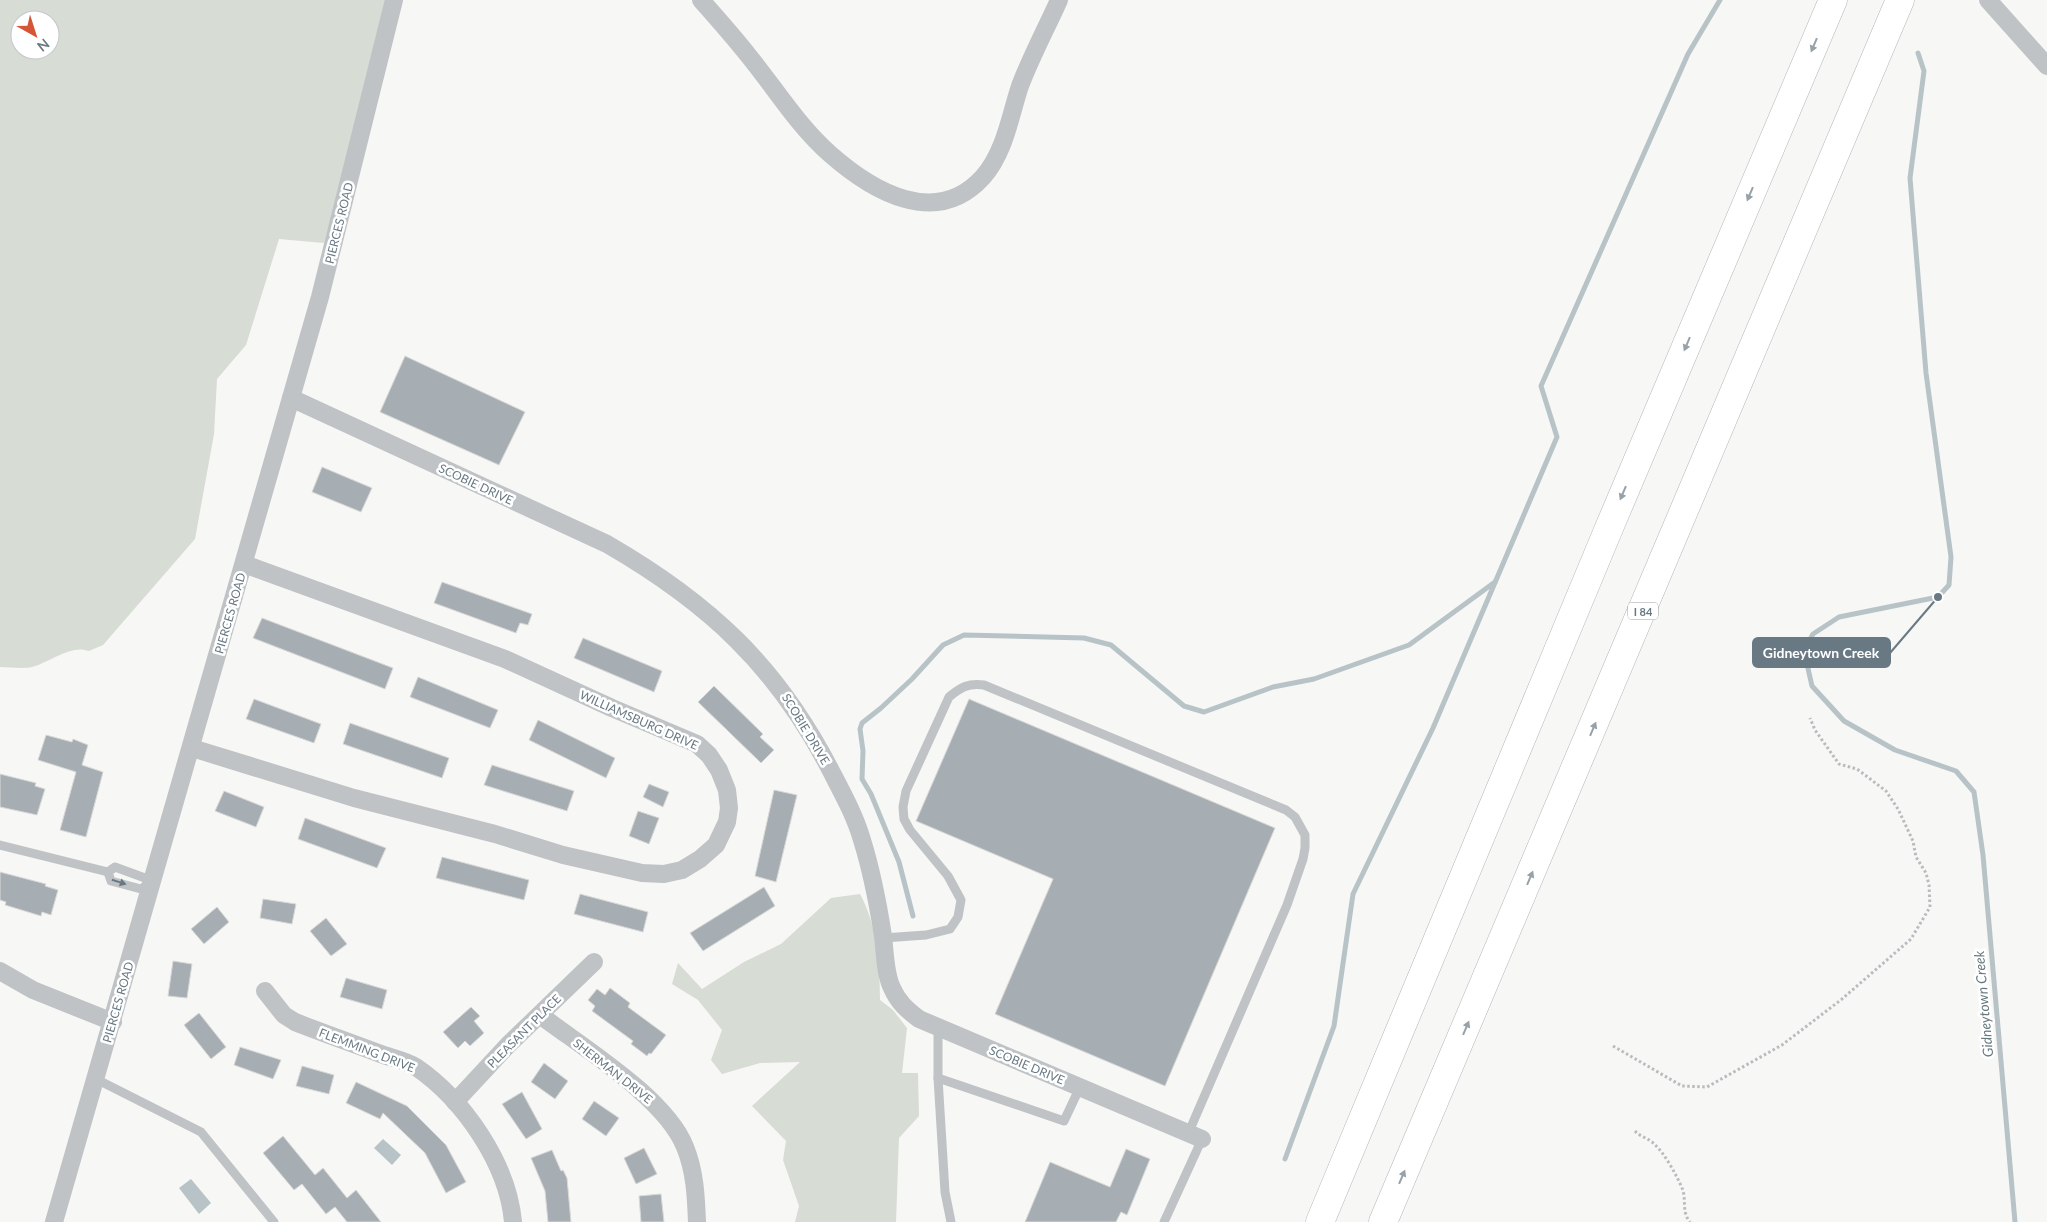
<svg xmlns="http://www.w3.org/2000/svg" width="2047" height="1222" font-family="Lato,sans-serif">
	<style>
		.green { fill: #d7dcd4; fill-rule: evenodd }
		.water { fill: #b8c3c7 }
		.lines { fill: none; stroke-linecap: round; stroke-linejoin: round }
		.stream { stroke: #b8c3c7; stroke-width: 5 }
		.building { fill: #a7aeb3; stroke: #d9d9d7 }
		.motorway-casing { stroke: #b2b6b9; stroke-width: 29 }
		.path { stroke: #b9bcbe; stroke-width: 3; stroke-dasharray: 2.5 2.5; stroke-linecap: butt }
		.service { stroke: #bfc3c6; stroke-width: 9 }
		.minor { stroke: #bfc3c6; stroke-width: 18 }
		.motorway { stroke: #fff; stroke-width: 28 }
		.oneway { fill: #96a1a8 }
		.oneway2 { fill: #697983 }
		.labels { text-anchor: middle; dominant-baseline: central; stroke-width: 5; stroke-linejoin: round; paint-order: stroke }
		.shield { fill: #fff; stroke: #96a1a8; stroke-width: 1 }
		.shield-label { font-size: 11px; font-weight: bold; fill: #697983 }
		.street-label { font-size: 12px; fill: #697983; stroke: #fff }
		.water-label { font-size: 14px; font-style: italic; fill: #65797f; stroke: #fff }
		.leader { fill: none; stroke: #697983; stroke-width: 2 }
		.callout-dot { fill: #697983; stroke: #fff; stroke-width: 2 }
		.callout { fill: #697983; stroke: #697983; stroke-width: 2 }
		.callout-label { font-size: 14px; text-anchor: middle; font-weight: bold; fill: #fff }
	</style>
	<rect width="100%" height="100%" fill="#f7f7f5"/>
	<!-- green -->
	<g class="green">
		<path d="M0,0H386L357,127L324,243L279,239L246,345L217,379L214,434L195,539L103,645L89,651C71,644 50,662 32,667C23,669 10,667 0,667ZM20,20H50V50H20Z"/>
		<path d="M860,894C877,925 880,964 880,1000L893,1010L907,1028L902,1073H918L919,1116L899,1138L896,1222H795L799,1206L783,1160L786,1141L752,1106L800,1062L760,1063L722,1074L711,1060L722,1030L698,1000L672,984L678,963L702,989L744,962L781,944L831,898Z"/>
	</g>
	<!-- water -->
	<g class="water">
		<path d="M383,1139L401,1155L392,1165L374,1148Z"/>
		<path d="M191,1179L211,1203L199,1214L179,1188Z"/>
	</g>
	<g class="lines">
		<!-- stream -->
		<g class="stream">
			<path d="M1918,53L1924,71L1910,178L1926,373L1951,557L1949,585L1938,597L1839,617L1813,634L1804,651L1812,686L1844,721L1895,750L1956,771L1974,792L1983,855L2015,1222"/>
			<path d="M913,916L899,862L871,794L862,779L863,751L860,729L862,723L881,708L912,679L943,645L964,635L1084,638L1111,645L1184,706L1204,712L1273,687L1314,679L1409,645L1495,582"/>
			<path d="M1285,1159L1334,1026L1353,894L1433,728L1557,437L1541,386L1688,54L1720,0"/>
		</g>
	</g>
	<!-- building -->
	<g class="building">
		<path d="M405,356L525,412L499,465L380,412Z"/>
		<path d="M322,467L372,488L361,512L312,492Z"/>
		<path d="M442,582L532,614L528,625L520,623L516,633L434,603Z"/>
		<path d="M262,618L393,668L385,689L253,638Z"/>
		<path d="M583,638L662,671L654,692L574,658Z"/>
		<path d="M418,677L498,710L490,728L410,697Z"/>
		<path d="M714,686L763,734L760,737L774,750L761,763L698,702Z"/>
		<path d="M254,699L321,724L314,743L246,719Z"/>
		<path d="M969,699L1275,828L1165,1086L995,1014L1053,879L916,821Z"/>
		<path d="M538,720L615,758L606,778L529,740Z"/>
		<path d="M350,723L449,758L442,778L343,744Z"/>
		<path d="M46,735L72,742L73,739L88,745L82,765L103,772L86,837L60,830L76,772L38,760Z"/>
		<path d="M492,765L574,791L567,811L484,785Z"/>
		<path d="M0,774L36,783L35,786L45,789L37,815L0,807Z"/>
		<path d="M649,784L669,792L663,807L643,797Z"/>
		<path d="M774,790L797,795L776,882L755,876Z"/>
		<path d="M224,791L264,807L256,827L215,811Z"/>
		<path d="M638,811L659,818L649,844L629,836Z"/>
		<path d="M305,818L386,848L377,868L298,839Z"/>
		<path d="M442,857L529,880L524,900L436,878Z"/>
		<path d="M0,872L46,884L45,886L58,890L51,915L42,912L41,916L5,905L6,902L0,900Z"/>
		<path d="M764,887L775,906L703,951L690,933Z"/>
		<path d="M580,894L648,912L643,932L574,914Z"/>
		<path d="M263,899L296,904L292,924L260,918Z"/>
		<path d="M217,907L229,922L204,944L191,929Z"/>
		<path d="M326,918L347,944L331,956L310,931Z"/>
		<path d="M173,961L192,964L187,998L168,996Z"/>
		<path d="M346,978L387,990L382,1009L340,997Z"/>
		<path d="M610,988L630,1003L628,1007L666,1035L651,1054L649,1053L647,1056L631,1044L633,1041L592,1011L595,1006L588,1000L597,989L605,995Z"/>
		<path d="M471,1007L480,1016L474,1021L484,1033L470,1046L465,1041L458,1048L443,1032Z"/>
		<path d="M199,1013L226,1047L211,1059L184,1025Z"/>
		<path d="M240,1047L281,1060L273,1079L234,1065Z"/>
		<path d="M544,1063L568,1081L555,1099L531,1082Z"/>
		<path d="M302,1066L334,1075L329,1094L296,1086Z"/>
		<path d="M356,1082L407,1106L446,1145L466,1182L446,1193L425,1153L383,1113L380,1119L346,1103Z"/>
		<path d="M522,1092L542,1129L526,1139L502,1104Z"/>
		<path d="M594,1101L619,1118L606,1136L582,1119Z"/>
		<path d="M283,1136L315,1175L323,1168L347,1198L356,1190L381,1222H347L335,1207L326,1214L302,1184L294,1190L263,1153Z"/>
		<path d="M644,1148L657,1174L636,1184L624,1158Z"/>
		<path d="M1126,1149L1150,1159L1127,1215L1121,1212L1116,1222H1025L1050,1162L1110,1187Z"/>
		<path d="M552,1150L561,1171L563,1170L567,1178L571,1222H548L545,1191L531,1158Z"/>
		<path d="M661,1194L664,1222H641L639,1196Z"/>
	</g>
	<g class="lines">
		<defs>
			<g id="motorway">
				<path d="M1320,1222L1609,528L1833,0"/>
				<path d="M1383,1222L1900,0"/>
			</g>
		</defs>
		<!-- motorway casing -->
		<use href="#motorway" class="motorway-casing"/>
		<!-- path -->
		<g class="path">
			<path d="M1613,1046L1682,1086L1707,1087L1782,1045L1842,999L1911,939L1930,907L1929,885L1926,873L1916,857L1913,841L1898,809L1886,791L1857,769L1839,764L1815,730L1810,718"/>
			<path d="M1635,1131C1640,1137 1649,1138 1654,1144C1664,1152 1677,1176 1682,1188C1687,1200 1681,1211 1690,1222"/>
		</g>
		<!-- service -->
		<g class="service">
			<path d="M0,845L108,872"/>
			<path d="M147,885L141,889L111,881L108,872L115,867L145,878L149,886"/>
			<path d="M883,938L926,935L950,929L958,917L961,900L948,876L910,830L904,819L903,807L906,791L949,697C961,687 968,683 984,685L1286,810L1295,817L1305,835V848L1303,859L1287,905L1188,1134"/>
			<path d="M938,1027V1078L1064,1121L1080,1087"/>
			<path d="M938,1078L945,1192L951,1222"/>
			<path d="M96,1079L201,1132L274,1222"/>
			<path d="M1164,1222L1202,1139"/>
		</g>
		<!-- minor -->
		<g class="minor">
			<path d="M701,0C717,18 733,36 748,55C775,88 798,126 830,154C872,191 936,229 983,177C1005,152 1010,116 1020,86C1031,57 1046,29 1059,0"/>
			<path d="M1988,0L2047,66"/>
			<path d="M291,398L607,544C709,603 777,666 831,771C843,794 855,816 862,840C872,872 878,904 883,936C885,952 885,974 892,988C898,1002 907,1010 919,1019L1202,1139"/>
			<path d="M192,748L354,798L495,834L563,855L642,873L664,874L682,870L700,859L716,845L727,822L729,808L727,790L719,770L709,755L697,744L612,708L505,659L244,564"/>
			<path d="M0,971L33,990L113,1022"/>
			<path d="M265,991L284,1015L295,1022C323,1033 352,1043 381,1054C392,1058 407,1061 416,1067C464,1100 508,1164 513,1222"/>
			<path d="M540,1015C582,1047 666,1098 685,1147C695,1171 696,1197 697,1222"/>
			<path d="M455,1102L507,1046L594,962"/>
			<path d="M54,1222L320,297L394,0"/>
		</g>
		<!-- motorway -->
		<use href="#motorway" class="motorway"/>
	</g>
	<!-- one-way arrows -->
	<defs><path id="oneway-solid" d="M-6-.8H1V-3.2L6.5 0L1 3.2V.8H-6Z" transform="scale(1.25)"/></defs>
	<g class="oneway">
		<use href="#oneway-solid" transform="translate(1814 45) rotate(113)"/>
		<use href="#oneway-solid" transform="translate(1750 194) rotate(113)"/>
		<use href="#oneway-solid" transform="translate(1687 344) rotate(113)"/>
		<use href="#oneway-solid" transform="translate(1623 493) rotate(113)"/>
		<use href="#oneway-solid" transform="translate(1593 729) rotate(-67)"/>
		<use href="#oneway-solid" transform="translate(1530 878) rotate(-67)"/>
		<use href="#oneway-solid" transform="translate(1466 1028) rotate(-67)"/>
		<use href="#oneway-solid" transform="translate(1402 1177) rotate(-67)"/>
	</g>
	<use class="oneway2" href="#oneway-solid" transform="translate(119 882) rotate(18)"/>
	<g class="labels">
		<!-- shield labels -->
		<rect class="shield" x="1628" y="602.5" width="30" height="17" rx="4"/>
		<g class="shield-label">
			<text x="1643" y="611">I 84</text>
		</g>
		<!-- street labels -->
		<g class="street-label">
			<text transform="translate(339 223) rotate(-76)">PIERCES ROAD</text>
			<text transform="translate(476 484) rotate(25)">SCOBIE DRIVE</text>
			<text transform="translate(230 613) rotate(-74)">PIERCES ROAD</text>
			<text transform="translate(639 720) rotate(24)">WILLIAMSBURG DRIVE</text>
			<text transform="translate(806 729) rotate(59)">SCOBIE DRIVE</text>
			<text transform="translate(118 1002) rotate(-74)">PIERCES ROAD</text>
			<text transform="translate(524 1031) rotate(-45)">PLEASANT PLACE</text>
			<text transform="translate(367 1050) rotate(21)">FLEMMING DRIVE</text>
			<text transform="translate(1027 1065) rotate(23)">SCOBIE DRIVE</text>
			<text transform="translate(613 1071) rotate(38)">SHERMAN DRIVE</text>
		</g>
		<!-- water labels -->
		<g class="water-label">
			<text transform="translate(1983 1004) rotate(-95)">Gidneytown Creek</text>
		</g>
	</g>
	<!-- callouts -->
	<path class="leader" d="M1938 597L1890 653"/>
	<circle class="callout-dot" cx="1938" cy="597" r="5"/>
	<rect class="callout" x="1753" y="638" width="137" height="29" rx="5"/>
	<g class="callout-label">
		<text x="1821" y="658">Gidneytown Creek</text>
	</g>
	<!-- north arrow -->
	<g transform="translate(35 35) rotate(141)"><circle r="24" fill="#ffffff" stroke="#c3c9cd"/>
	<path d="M0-4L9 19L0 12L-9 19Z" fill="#d55637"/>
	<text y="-8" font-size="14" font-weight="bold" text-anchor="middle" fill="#697983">N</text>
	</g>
</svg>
